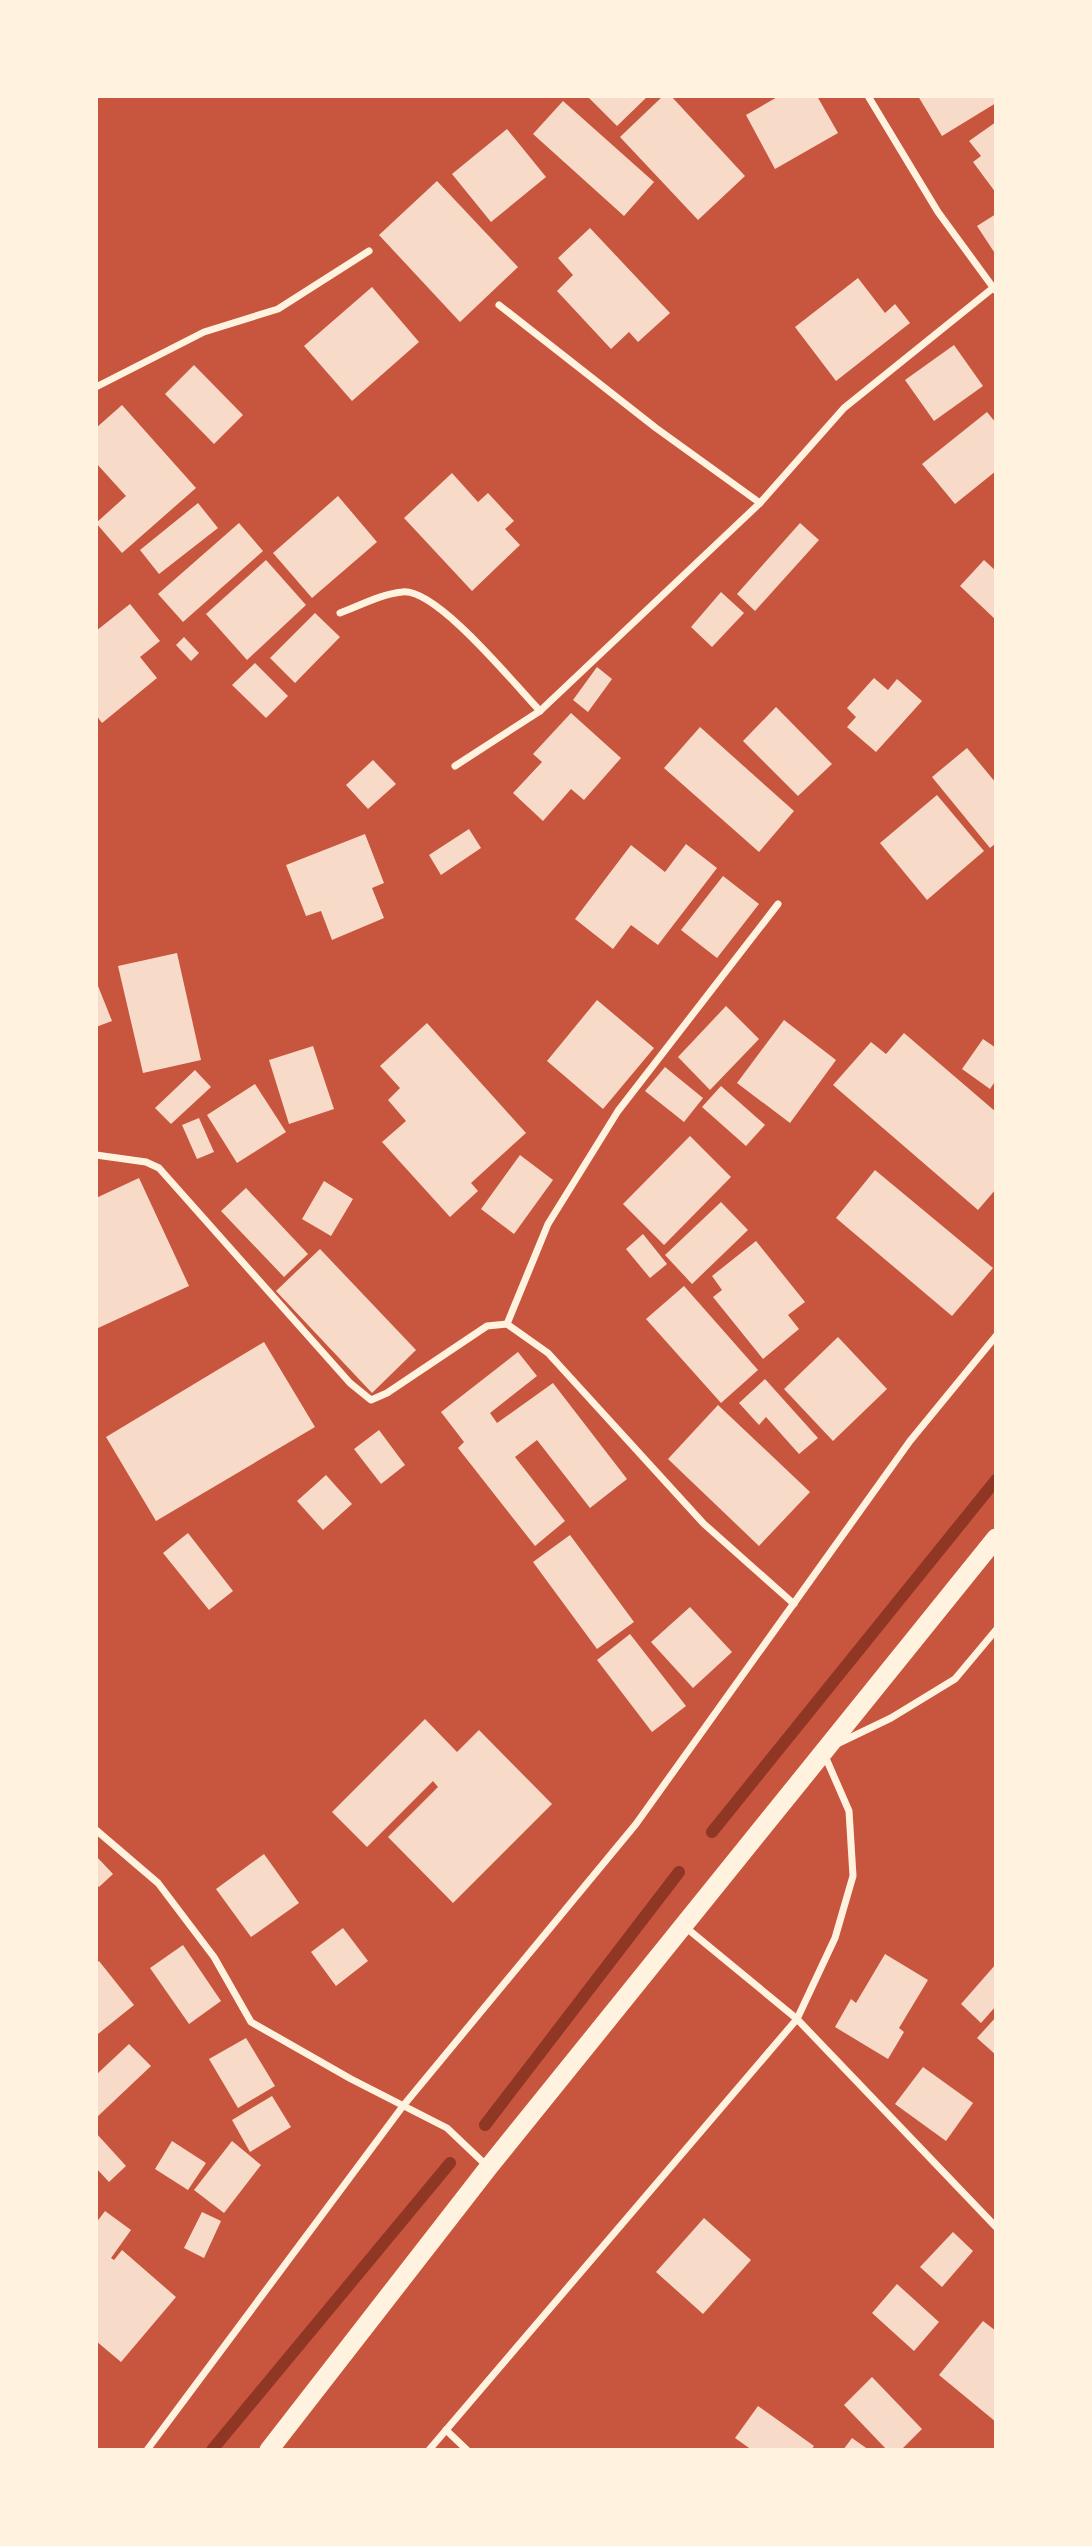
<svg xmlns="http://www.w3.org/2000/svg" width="1092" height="2546" font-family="'Public Sans',sans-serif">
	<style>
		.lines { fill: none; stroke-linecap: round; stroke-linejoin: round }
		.stream { stroke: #8f3625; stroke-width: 12 }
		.building { fill: #f7dbc8 }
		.minor { stroke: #fff3e0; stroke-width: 7 }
		.trunk { stroke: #fff3e0; stroke-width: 19 }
	</style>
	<rect width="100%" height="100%" fill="#c8553d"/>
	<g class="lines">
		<!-- stream -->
		<g class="stream">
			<path d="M712,1832L996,1480"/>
			<path d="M485,2125L679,1872"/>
			<path d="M212,2450L450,2163"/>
		</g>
	</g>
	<!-- building -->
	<g class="building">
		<path d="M587,96H648L617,126Z"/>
		<path d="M663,96H671L745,176L698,220L620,137Z"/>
		<path d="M779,96H817L838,133L775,169L746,115Z"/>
		<path d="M918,96H996V103L942,136Z"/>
		<path d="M563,101L654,182L624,216L533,134Z"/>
		<path d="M996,122V193L973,162L981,156L969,141Z"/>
		<path d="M507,129L546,177L491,222L452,174Z"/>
		<path d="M437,181L518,267L460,322L379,235Z"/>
		<path d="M996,214V255L977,226Z"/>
		<path d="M590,228L670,313L638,342L629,332L611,349L557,291L573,275L558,258Z"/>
		<path d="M858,278L885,313L895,304L910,323L836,381L795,327Z"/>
		<path d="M372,287L419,342L352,401L304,346Z"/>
		<path d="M954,345L983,386L934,421L905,380Z"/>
		<path d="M194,365L243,415L214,444L165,394Z"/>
		<path d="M122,405L196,488L122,553L96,523L126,496L96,463V428Z"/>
		<path d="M987,412L996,423V471L955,504L922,464Z"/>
		<path d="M452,473L478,502L488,493L514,521L505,529L520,545L472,591L404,518Z"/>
		<path d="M338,496L377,542L312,598L273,553Z"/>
		<path d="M198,503L218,528L159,574L140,550Z"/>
		<path d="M239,523L263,551L183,622L158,594Z"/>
		<path d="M800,523L819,540L755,611L737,594Z"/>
		<path d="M266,560L306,605L247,660L206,614Z"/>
		<path d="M984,560L996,571V620L960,586Z"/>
		<path d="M721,592L744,613L712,647L691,627Z"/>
		<path d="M130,604L160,641L140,657L157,678L102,723L96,715V631Z"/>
		<path d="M315,613L340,637L295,683L270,658Z"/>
		<path d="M184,637L199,653L191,661L176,645Z"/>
		<path d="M255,663L288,696L266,718L232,685Z"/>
		<path d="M597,667L612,679L588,712L573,700Z"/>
		<path d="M874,678L888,690L897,679L922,701L876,752L847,727L856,717L847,708Z"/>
		<path d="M776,707L832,764L798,796L743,741Z"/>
		<path d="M571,713L621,758L584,800L571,789L543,821L513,793L542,762L533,754Z"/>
		<path d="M700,727L794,811L759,852L664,768Z"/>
		<path d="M967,748L996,783V843L990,848L932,777Z"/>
		<path d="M373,760L396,784L368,809L346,785Z"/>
		<path d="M937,795L984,851L927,900L880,843Z"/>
		<path d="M469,829L481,848L441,875L429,855Z"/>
		<path d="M365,834L384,883L372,888L384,918L332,940L321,911L306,916L286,865Z"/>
		<path d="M686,844L717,868L658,945L631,925L613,949L575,919L631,845L665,872Z"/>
		<path d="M723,876L759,904L717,958L681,930Z"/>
		<path d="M177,953L201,1060L143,1073L118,966Z"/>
		<path d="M96,981L112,1021L96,1027Z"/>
		<path d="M597,1000L654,1048L603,1109L547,1061Z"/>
		<path d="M726,1006L759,1039L710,1090L678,1057Z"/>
		<path d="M784,1020L836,1060L790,1123L737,1083Z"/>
		<path d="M427,1023L526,1133L471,1183L478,1191L450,1217L382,1142L406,1121L388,1100L400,1088L380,1066Z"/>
		<path d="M904,1033L996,1112V1189L978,1210L833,1085L871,1042L886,1054Z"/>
		<path d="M983,1039L996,1048V1080L990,1089L962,1069Z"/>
		<path d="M313,1046L334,1109L289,1124L269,1060Z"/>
		<path d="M665,1067L703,1098L684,1122L645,1091Z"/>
		<path d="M195,1070L211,1087L171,1124L155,1108Z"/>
		<path d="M255,1084L286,1132L237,1163L207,1115Z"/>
		<path d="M721,1086L765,1125L746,1146L702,1107Z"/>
		<path d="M199,1118L214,1152L197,1159L182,1125Z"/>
		<path d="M690,1136L731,1177L664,1245L623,1204Z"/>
		<path d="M520,1155L553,1180L514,1234L481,1209Z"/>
		<path d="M875,1170L993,1268L952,1316L836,1218Z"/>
		<path d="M139,1178L189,1286L96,1329V1198Z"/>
		<path d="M324,1181L353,1199L331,1236L302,1219Z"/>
		<path d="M246,1188L308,1254L284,1277L221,1211Z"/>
		<path d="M721,1202L748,1230L692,1284L665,1255Z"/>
		<path d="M643,1234L667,1264L650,1278L626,1249Z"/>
		<path d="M756,1241L805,1302L788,1315L799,1329L763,1359L713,1297L722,1290L712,1276Z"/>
		<path d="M320,1249L416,1350L372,1393L276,1291Z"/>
		<path d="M684,1286L758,1370L721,1403L646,1319Z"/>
		<path d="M838,1337L887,1389L833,1441L784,1389Z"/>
		<path d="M264,1342L315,1427L156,1521L106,1437Z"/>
		<path d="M518,1352L537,1376L490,1413L497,1423L553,1383L627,1479L590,1508L537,1440L515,1457L565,1521L535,1546L458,1448L464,1442L441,1412Z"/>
		<path d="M765,1379L818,1438L799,1454L766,1417L759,1425L739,1403Z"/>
		<path d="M718,1405L810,1492L759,1546L668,1459Z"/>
		<path d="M379,1430L405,1465L381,1484L354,1449Z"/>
		<path d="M326,1475L352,1504L323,1530L297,1501Z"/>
		<path d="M188,1533L233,1591L209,1610L163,1553Z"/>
		<path d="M570,1535L634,1622L597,1649L533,1562Z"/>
		<path d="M690,1607L732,1652L693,1688L651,1642Z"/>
		<path d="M630,1634L686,1706L652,1732L597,1660Z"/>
		<path d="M425,1719L457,1752L479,1730L552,1804L453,1903L388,1837L438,1787L433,1781L367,1847L332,1812Z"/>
		<path d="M264,1854L299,1903L251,1937L216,1889Z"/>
		<path d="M96,1856L113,1874L99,1887L96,1884Z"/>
		<path d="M343,1928L368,1961L336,1986L311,1952Z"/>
		<path d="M183,1945L221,2001L189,2024L150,1968Z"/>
		<path d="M885,1954L928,1980L899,2028L904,2032L888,2059L835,2027L851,1999L856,2003Z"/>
		<path d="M99,1961L134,2005L98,2034L96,1963Z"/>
		<path d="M996,1964V2006L981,2023L961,2004Z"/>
		<path d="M996,2017V2055L977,2038Z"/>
		<path d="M246,2038L275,2086L238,2108L209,2059Z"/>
		<path d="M129,2044L151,2066L96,2118V2075Z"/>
		<path d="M923,2067L973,2103L946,2141L895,2104Z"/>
		<path d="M272,2096L291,2127L250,2152L232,2120Z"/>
		<path d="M96,2133L126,2166L109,2182L96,2168Z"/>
		<path d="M172,2141L206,2163L188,2190L155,2169Z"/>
		<path d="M232,2141L261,2165L224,2213L194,2190Z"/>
		<path d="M105,2211L131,2230L111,2258L114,2260L122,2250L176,2297L121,2362L96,2341V2223Z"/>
		<path d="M202,2212L221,2221L204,2258L184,2248Z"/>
		<path d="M704,2218L751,2260L703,2314L656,2272Z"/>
		<path d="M953,2232L973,2251L942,2287L920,2267Z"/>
		<path d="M897,2284L939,2322L914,2351L872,2313Z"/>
		<path d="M983,2321L996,2331V2422L939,2375Z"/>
		<path d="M872,2377L922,2429L901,2450H887L844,2405Z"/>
		<path d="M758,2406L814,2446L811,2450H752L735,2438Z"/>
		<path d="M852,2438L869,2450H843Z"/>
	</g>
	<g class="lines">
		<!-- minor -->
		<g class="minor">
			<path d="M868,96L938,212L995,290"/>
			<path d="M499,305L656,428L760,503"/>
			<path d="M96,387L204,332L278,309L369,251"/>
			<path d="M340,613C359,606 381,594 402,592C436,587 515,685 540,711"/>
			<path d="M455,766L540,711L760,503L844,408L993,288"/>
			<path d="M96,1155L146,1162L159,1168L350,1383L371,1400L387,1393L487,1326L507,1324L548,1353L704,1524L794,1604"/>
			<path d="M507,1324L548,1224L618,1111L778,904"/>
			<path d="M839,1743L891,1718L955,1679L996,1630"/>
			<path d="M96,1830L158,1883L214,1957L251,2022L351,2079L447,2128L487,2166"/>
			<path d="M684,1926L797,2019L996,2227"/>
			<path d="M446,2430L467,2450"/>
			<path d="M147,2450L403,2106L636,1824L910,1441L996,1336"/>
			<path d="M429,2450L797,2019L835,1938L853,1876L849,1811L825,1756"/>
		</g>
		<!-- trunk -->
		<path class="trunk" d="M269,2450L488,2168L996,1538"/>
	</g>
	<!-- border -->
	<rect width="1092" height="2546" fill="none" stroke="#fff3e0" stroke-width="196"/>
</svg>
